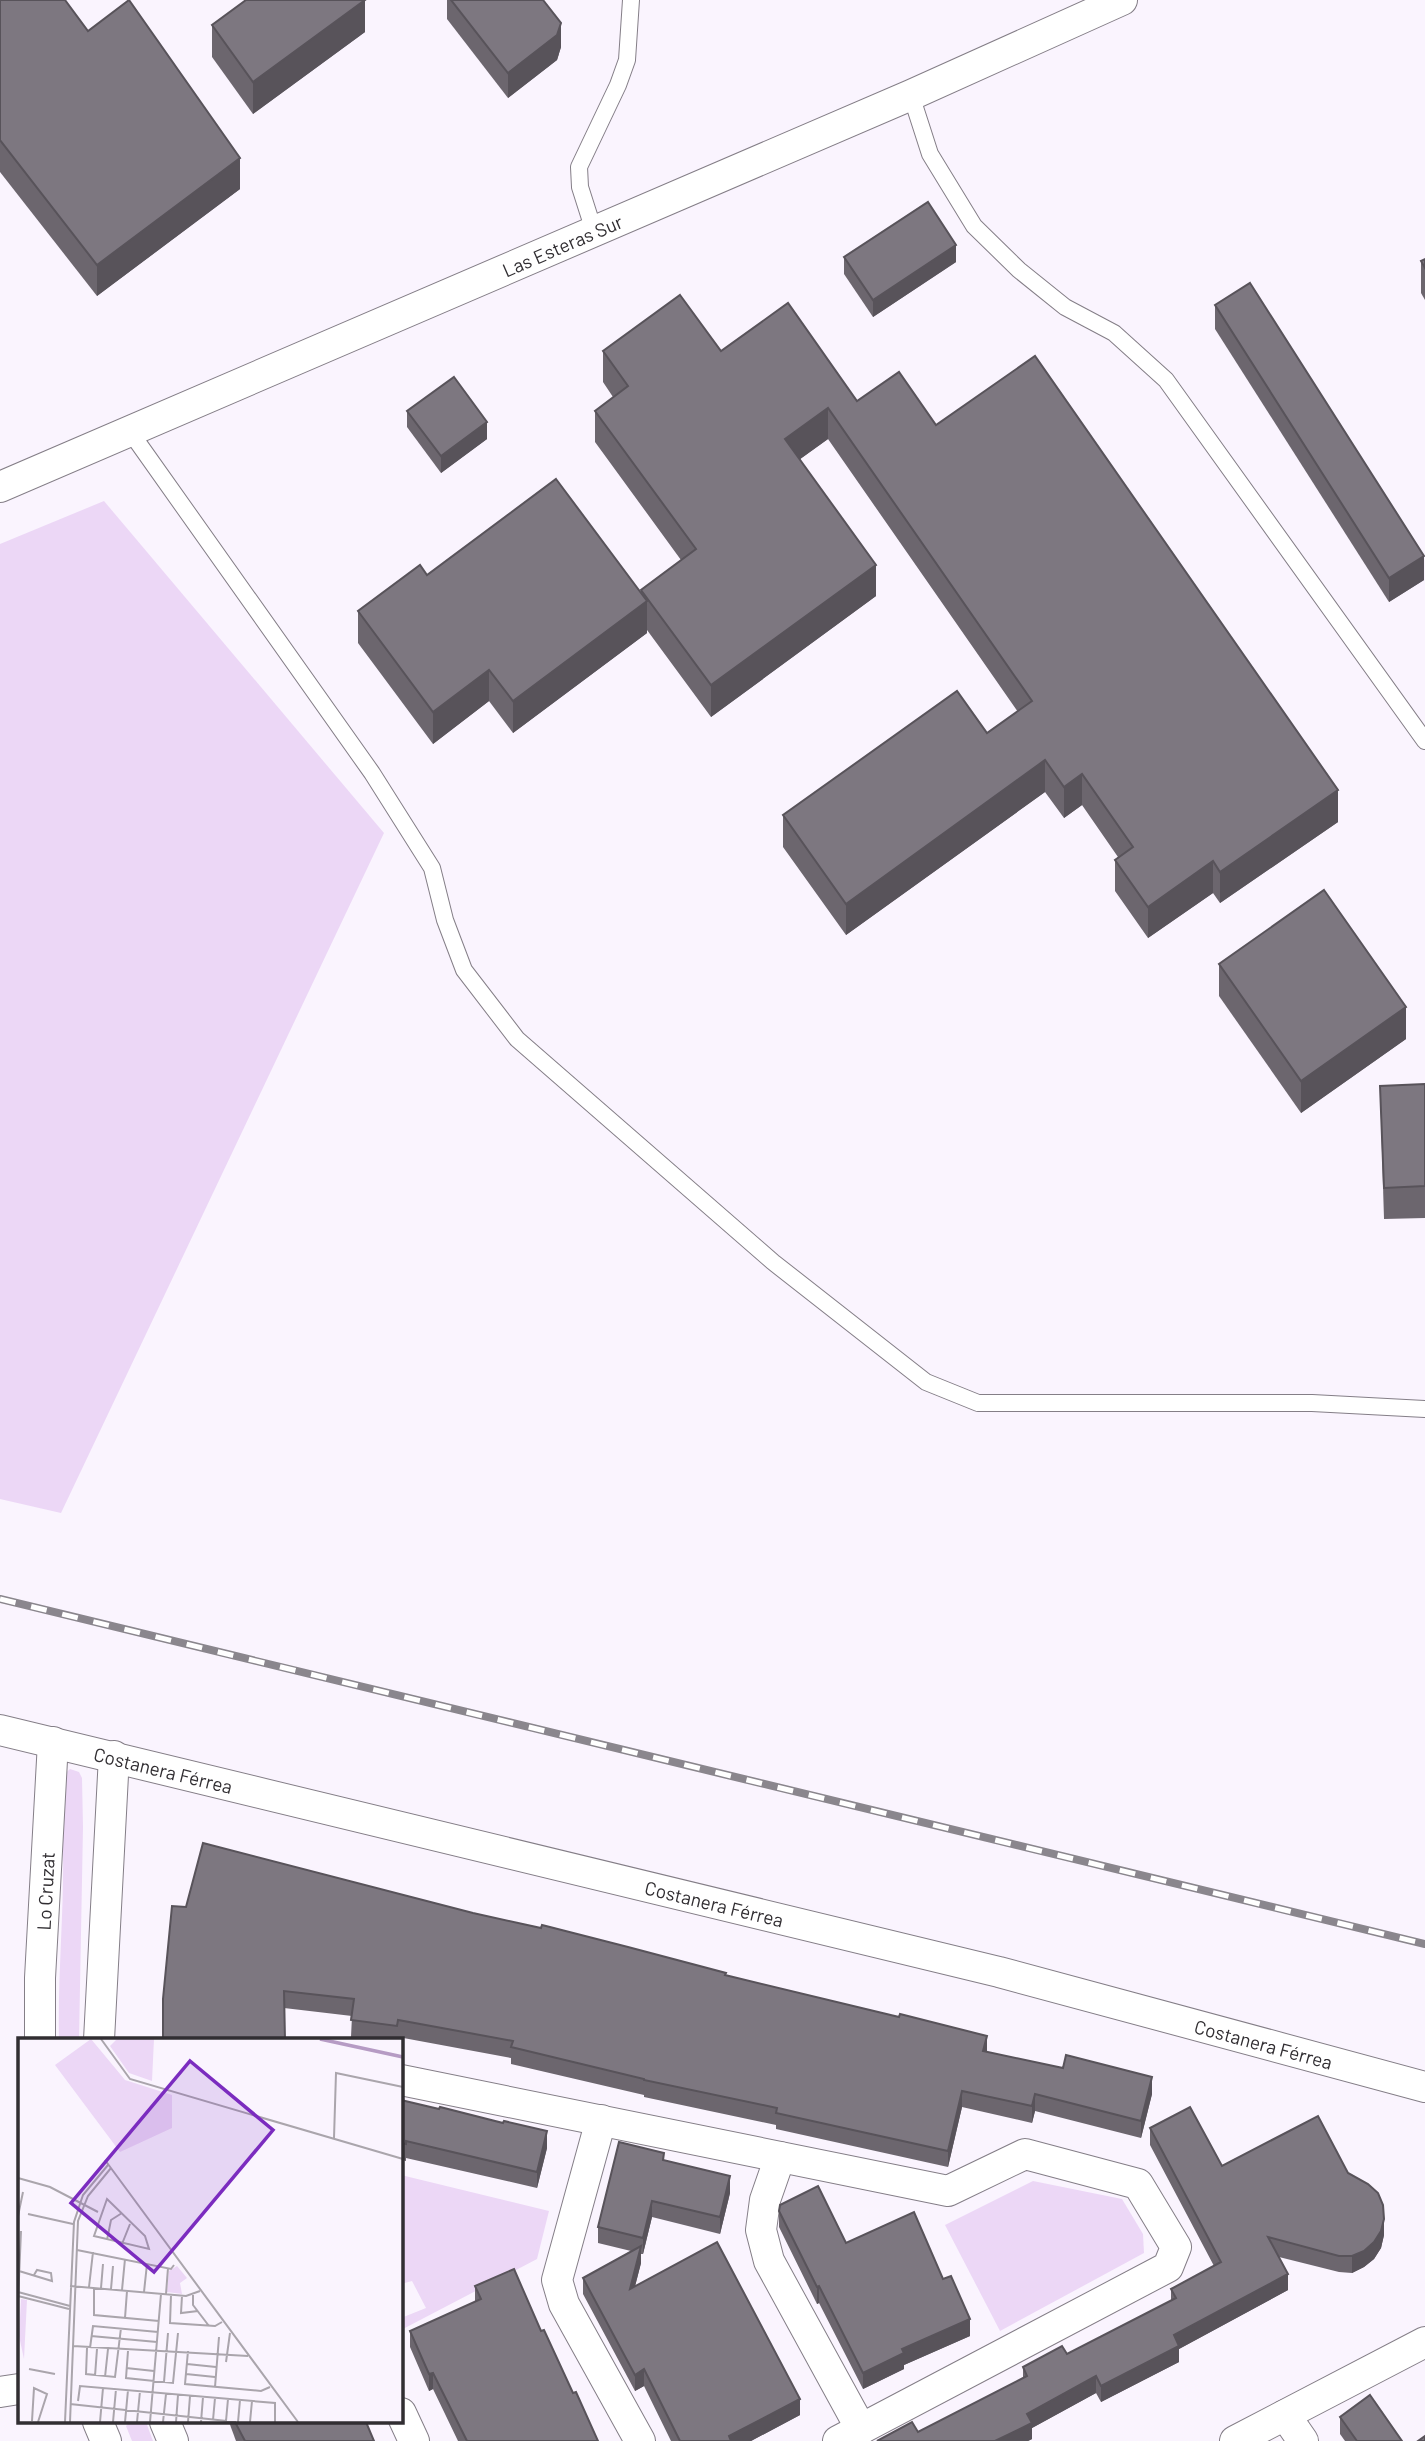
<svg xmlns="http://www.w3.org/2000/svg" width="1425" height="2441" font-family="Barlow,sans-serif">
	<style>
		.green { fill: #ecd7f6 }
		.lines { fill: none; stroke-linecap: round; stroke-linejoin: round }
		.service-casing { stroke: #847e87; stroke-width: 18 }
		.minor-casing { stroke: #847e87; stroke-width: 32 }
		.service { stroke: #fff; stroke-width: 16 }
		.minor { stroke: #fff; stroke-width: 30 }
		.rail-casing { stroke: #8a868d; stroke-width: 8 }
		.rail { stroke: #fff; stroke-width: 5; stroke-dasharray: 16; stroke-linecap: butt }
		.wall { fill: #6c666e }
		.shaded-wall { fill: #58535a }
		.building { fill: #7d7780; stroke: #58535a; stroke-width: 2 }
		.labels { text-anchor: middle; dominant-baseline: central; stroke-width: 5; stroke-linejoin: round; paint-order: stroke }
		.street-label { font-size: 19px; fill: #312e32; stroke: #fff }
		.inset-river { fill: none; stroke: #b69bc4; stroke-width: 3.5 }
		.inset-road { fill: none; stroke: #aaa5ac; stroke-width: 2 }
		.view { fill: #7b2cbf; fill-opacity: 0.15; stroke: #7b2cbf; stroke-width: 3.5 }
		.inset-edge { fill: none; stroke: #312e32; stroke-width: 3.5 }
	</style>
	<rect width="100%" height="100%" fill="#faf4fe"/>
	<!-- green -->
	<g class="green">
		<path d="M104,501L384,833L61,1513L0,1499V544Z"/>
		<path d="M70,1769L79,1772L82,1778L83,1827L79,2040H59C57,1953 70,1866 58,1780Z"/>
		<path d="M401,2175L549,2211L537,2259L401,2330V2318L426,2308L412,2281L401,2284Z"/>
		<path d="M1033,2181L1122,2199L1143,2234L1144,2253L1000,2331L945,2225Z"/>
		<path d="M130,2422H146L153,2441H132L126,2426Z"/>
	</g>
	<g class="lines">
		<defs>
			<g id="service">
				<path d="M911,95L930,154L974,226L1019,270L1065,307L1114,333L1166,380L1425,741"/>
				<path d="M594,231L580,187L579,167L618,85L627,60L631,0"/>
				<path d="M129,430L372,773L432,868L445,920L464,970L517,1039L773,1262L926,1382L978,1403H1312L1425,1409"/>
			</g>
			<g id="minor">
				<path id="s1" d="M0,487L911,95L1122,0"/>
				<path id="s2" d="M0,1730L999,1972L1425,2087"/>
				<path id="s3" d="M40,2040V1978L53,1742"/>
				<path d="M99,2040L114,1756"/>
				<path d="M401,2080L948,2191L1025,2154L1138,2184L1176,2247L1168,2267L838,2441"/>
				<path d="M601,2120L557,2280L564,2304L640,2441"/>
				<path d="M780,2157L765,2200L761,2230L769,2261L861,2429"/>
				<path d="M0,2392L19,2389"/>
				<path d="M401,2413L414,2441"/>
				<path d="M1285,2415L1303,2441"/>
				<path d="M98,2422L106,2441"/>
				<path d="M165,2422L173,2441"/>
				<path d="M1235,2441L1425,2342"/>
			</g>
		</defs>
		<!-- service casing -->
		<use href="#service" class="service-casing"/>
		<!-- minor casing -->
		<use href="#minor" class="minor-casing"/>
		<!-- service -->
		<use href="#service" class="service"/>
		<!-- minor -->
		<use href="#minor" class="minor"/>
		<defs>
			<path id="rail" d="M0,1599L1425,1944"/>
		</defs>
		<!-- rail casing -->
		<use href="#rail" class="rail-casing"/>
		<!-- rail -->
		<use href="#rail" class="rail"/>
	</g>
	<!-- wall -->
	<g class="wall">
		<path d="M0,0L88,31L240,189L97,296L0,172Z"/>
		<path d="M447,0H543L561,47L557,60L508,98L447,19Z"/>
		<path d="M212,25L365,32L253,114L212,57Z"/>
		<path d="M844,257L956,262L873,317L844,274Z"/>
		<path d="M1425,259V300L1421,293V261Z"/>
		<path d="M1215,305L1424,580L1389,602L1215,329Z"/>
		<path d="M603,351H721L857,401L936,425L1338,822L1220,903L1213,893L1148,938L1115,891V860L1118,857L1082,805L1064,818L1045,792L846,935L783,847V815L987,733L1018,712L828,439L800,459L876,596L711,717L647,630V633L513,733L489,701L433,744L358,643V611L427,575L641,592V590L681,560L595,442V411L613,397L603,382Z"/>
		<path d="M407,411L487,439L441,473L407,427Z"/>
		<path d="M1219,964L1406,1039L1301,1113L1219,996Z"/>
		<path d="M1425,1084V1218L1384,1219L1380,1086Z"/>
		<path d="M186,1907L473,1913L726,1975L987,2052L1152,2094L1141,2138L1035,2111L1032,2123L962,2107L948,2167L776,2129V2125L644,2097V2095L511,2064V2058L398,2037V2040H378L351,2037L352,2016L284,2008Z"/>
		<path d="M401,2100L547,2148L537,2188L406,2158V2161L401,2160Z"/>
		<path d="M1150,2128L1222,2166L1348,2173L1384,2235L1381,2248L1374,2259L1364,2267L1352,2273L1339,2272L1279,2257L1288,2290L1179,2349V2362L1101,2402L1096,2393L1032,2428V2439L1028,2441H877L918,2432L1023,2378V2367L1067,2354L1171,2301V2289L1214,2266L1150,2145Z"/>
		<path d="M664,2160L730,2193L720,2234L652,2217L643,2254H641V2263L635,2286L800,2415L751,2441H671L644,2386L635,2391L583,2294V2278L631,2251L598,2243V2227Z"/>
		<path d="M779,2211L846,2243L943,2279L970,2336L904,2365V2369L863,2389L819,2303L817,2304L779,2227Z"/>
		<path d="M475,2286L541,2331L598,2441H458L433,2389L429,2391L410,2347V2331L475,2302Z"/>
		<path d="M1340,2417L1402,2441H1345L1340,2434Z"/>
		<path d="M229,2422H366L374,2441H236Z"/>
	</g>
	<!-- shaded-wall -->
	<g class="shaded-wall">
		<path d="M365,0V32L253,114V82Z"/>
		<path d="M561,23V47L557,60L508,98V73Z"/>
		<path d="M240,158V189L97,296V265Z"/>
		<path d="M956,245V262L873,317V300Z"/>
		<path d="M828,408V439L785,470V439Z"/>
		<path d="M487,422V439L441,473V456Z"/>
		<path d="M1424,556V580L1389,602V578Z"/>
		<path d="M876,565V596L711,717V685Z"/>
		<path d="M647,601V633L513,733V701Z"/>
		<path d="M489,670V701L433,744V712Z"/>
		<path d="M1045,760V792L846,935V904Z"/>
		<path d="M1082,774V805L1064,818V787Z"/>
		<path d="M1338,790V822L1220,903V872Z"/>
		<path d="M1213,861V893L1148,938V907Z"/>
		<path d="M1406,1007V1039L1301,1113V1081Z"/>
		<path d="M987,2036V2053L983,2051Z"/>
		<path d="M1152,2077V2094L1141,2138V2121Z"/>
		<path d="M962,2091V2107L948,2167V2151Z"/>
		<path d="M1035,2094V2111L1032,2123V2106Z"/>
		<path d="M547,2131V2148L537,2188V2172Z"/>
		<path d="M730,2176V2193L720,2234V2217Z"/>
		<path d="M652,2201V2217L643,2254V2238Z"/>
		<path d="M1384,2219V2235L1381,2248L1374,2259L1364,2267L1352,2273V2256Z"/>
		<path d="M641,2246V2263L630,2306V2289Z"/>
		<path d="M1288,2274V2290L1179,2349V2362L1101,2402V2386L1174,2335Z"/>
		<path d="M819,2286V2303L817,2304V2287Z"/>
		<path d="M970,2319V2336L904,2365V2369L863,2389V2373L902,2349Z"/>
		<path d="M644,2369V2386L635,2391V2375Z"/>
		<path d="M433,2373V2389L429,2391V2374Z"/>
		<path d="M1096,2376V2393L1032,2428V2439L1028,2441H995L1027,2414Z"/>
		<path d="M800,2399V2415L751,2441H729V2436Z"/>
	</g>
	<!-- building -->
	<g class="building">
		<path d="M0,0H65L88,31L129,0L240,158L97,265L0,140Z"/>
		<path d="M246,0H365L253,82L212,25Z"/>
		<path d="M451,0H543L561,23L557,35L508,73Z"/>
		<path d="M928,202L956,245L873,300L844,257Z"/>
		<path d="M1425,259V268L1421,261Z"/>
		<path d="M1250,283L1424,556L1389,578L1215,305Z"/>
		<path d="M680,295L721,351L788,303L857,401L899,372L936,425L1035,356L1338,790L1220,872L1213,861L1148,907L1115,860L1133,847L1082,774L1064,787L1045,760L846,904L783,815L957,691L987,733L1032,701L828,408L785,439L876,565L711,685L641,590L696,549L595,411L628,386L603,351Z"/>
		<path d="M454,377L487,422L441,456L407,411Z"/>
		<path d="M556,479L647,601L513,701L489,670L433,712L358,611L420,565L427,575Z"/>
		<path d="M1324,890L1406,1007L1301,1081L1219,964Z"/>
		<path d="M1425,1084V1186L1384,1188L1380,1086Z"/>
		<path d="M203,1843L473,1913L541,1928L542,1925L628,1947L726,1973L725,1975L899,2017L900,2014L987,2036L983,2051L1063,2068L1066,2055L1152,2077L1141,2121L1035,2094L1032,2106L962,2091L948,2151L776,2113L777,2108L644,2080V2079L511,2047L513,2041L398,2020L397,2026L351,2020L354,1999L284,1991L285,2040H163V1999L172,1906L186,1907Z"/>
		<path d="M401,2100L439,2109L440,2107L503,2123L504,2121L547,2131L537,2172L406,2141V2144L401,2143Z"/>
		<path d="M1190,2107L1222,2166L1318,2116L1348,2173L1368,2184L1378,2193L1383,2205L1384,2219L1381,2231L1374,2242L1364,2251L1352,2256H1339L1268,2237L1288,2274L1174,2335L1179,2346L1101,2386L1096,2376L1027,2414L1032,2423L995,2441H877L912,2422L918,2432L1027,2376L1023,2367L1062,2346L1067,2354L1176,2298L1171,2289L1221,2262L1150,2128Z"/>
		<path d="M619,2142L664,2153L663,2160L730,2176L720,2217L652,2201L643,2238L598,2227Z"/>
		<path d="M818,2186L846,2243L914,2212L943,2279L951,2276L970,2319L902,2349L904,2353L863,2373L819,2286L817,2287L779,2211L780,2205Z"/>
		<path d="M717,2242L800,2399L729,2436L731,2441H680L644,2369L635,2375L583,2278L641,2246L630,2289Z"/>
		<path d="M514,2269L541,2331L544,2330L573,2393L576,2392L598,2441H467L433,2373L429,2374L410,2331L481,2299L475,2286Z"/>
		<path d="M1370,2395L1402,2441H1357L1340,2417Z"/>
		<path d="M235,2422H366L374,2441H245Z"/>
		<path d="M1425,2436V2441H1418Z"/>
	</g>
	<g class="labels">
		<!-- street labels -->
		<g class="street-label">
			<text stroke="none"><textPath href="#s1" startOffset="612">Las Esteras Sur</textPath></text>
			<text stroke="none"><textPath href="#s2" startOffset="168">Costanera Férrea</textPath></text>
			<text stroke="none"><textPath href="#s3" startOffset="149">Lo Cruzat</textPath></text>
			<text stroke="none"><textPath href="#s2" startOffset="735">Costanera Férrea</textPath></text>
			<text stroke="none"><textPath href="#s2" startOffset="1302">Costanera Férrea</textPath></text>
		</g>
	</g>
	<!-- overview -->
	<g transform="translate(18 2038)">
		<rect width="385" height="385" fill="#faf4fe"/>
		<path d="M73,1L107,42L154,57V90L102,114L37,27ZM99,1H136L134,43L111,35L92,8ZM159,228L169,240L162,245L164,256L149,254L151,233ZM3,261L9,262L6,321L1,298Z" fill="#ecd7f6"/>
		<path class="inset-river" d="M302,1L385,19"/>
		<path class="inset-road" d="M83,1L112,41L385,121M316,100L318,35L385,49M87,122L280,384M0,140L32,149L80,174M89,161L127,198L131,211L76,198ZM10,176L55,186M0,178L5,154M89,202L93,182L104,175M104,206L112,186M59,212L153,231L156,227M1,233L34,243L33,235L19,232L16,237M52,248L168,258L182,253M71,249L75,214M76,250V277L141,283M83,250L85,226M93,251L95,228M104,252L107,221M0,254L52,268M126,254L129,226M148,256L150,230M153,257L152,285L197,288L204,284M175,257V267L191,288M0,258L51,271M164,258L163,275L180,273M0,264L3,193M107,280L109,253M73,298L139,304M55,308L230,318M69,310L68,336L97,339L103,290M72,310L75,288L140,294M110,313L108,340L155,345L160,295M170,313L167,346L243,353L252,349M208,324L212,295M169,326L198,329M108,330L136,333M11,331L37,336M168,336L197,339M77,338L79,311M87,339L90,311M146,344L150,295M197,349L201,299M60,363L62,348L257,365V384M52,366L218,384M195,382L197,360M14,383L16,350L29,356L20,384M208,383L210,361M47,384L56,184L65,157L90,127M52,384L60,183L70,158L93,130M82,384L85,350M95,384L98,351M107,384L110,352M119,384L122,353M132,384L143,256M145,384L148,356M158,384L160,357M170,384L172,358M183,384L185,359M220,384L222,362M232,384L234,363"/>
		<path class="view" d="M172,23L255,92L136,234L53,165Z"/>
		<rect width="385" height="385" class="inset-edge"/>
	</g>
</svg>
